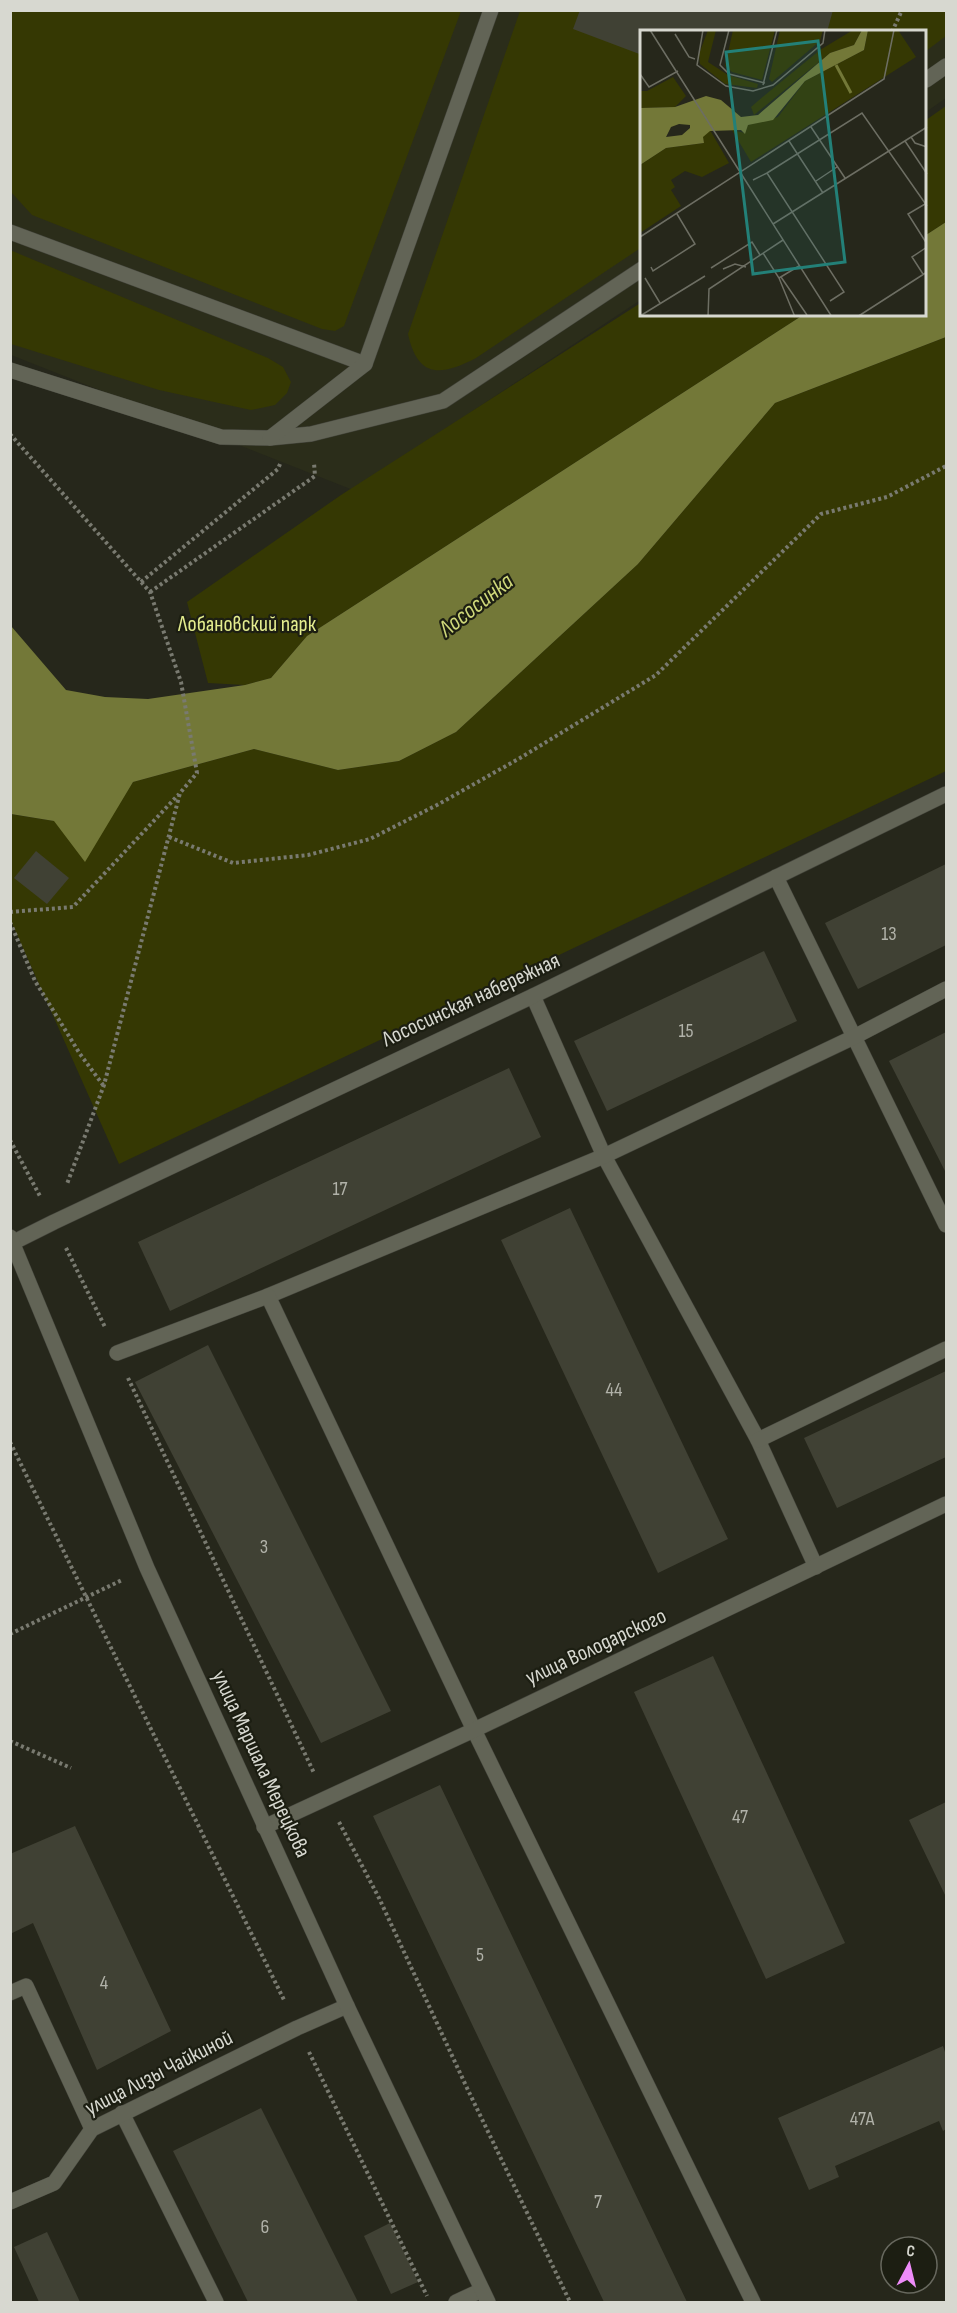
<svg xmlns="http://www.w3.org/2000/svg" width="957" height="2313" font-family="'Sofia Sans Condensed',sans-serif">
	<style>
		.built { fill: #2b2d1a }
		.green { fill: #353803 }
		.water { fill: #737838 }
		.building { fill: #404134 }
		.lines { fill: none; stroke-linecap: round; stroke-linejoin: round }
		.service-casing { stroke: #43443b; stroke-width: 16 }
		.minor-casing { stroke: #43443b; stroke-width: 16 }
		.secondary-casing { stroke: #43443b; stroke-width: 16 }
		.path { stroke: #797a70; stroke-width: 4; stroke-dasharray: 3 3; stroke-linecap: butt }
		.service { stroke: #626456; stroke-width: 15 }
		.minor { stroke: #626456; stroke-width: 15 }
		.secondary { stroke: #626456; stroke-width: 15 }
		.labels { text-anchor: middle; dominant-baseline: central; stroke-width: 4.5; stroke-linejoin: round; paint-order: stroke }
		.number-label { font-size: 20px; fill: #b1b2a9 }
		.park-label { font-size: 22px; fill: #e3ec8e; stroke: #1c1e12 }
		.street-label { font-size: 22px; fill: #d7d8d0; stroke: #1c1e12 }
		.water-label { font-size: 24px; font-style: italic; fill: #cfd87a; stroke: #1c1e12 }
		.inset-river { fill: none; stroke: #737838; stroke-width: 3 }
		.inset-road { fill: none; stroke: #6d6e63; stroke-width: 1.5 }
		.view { fill: #238078; fill-opacity: 0.15; stroke: #238078; stroke-width: 3 }
		.inset-edge { fill: none; stroke: #d7d8d0; stroke-width: 3 }
	</style>
	<rect width="100%" height="100%" fill="#26271b"/>
	<!-- built -->
	<path class="built" d="M10,11H946V98L926,112V32H642V299L353,490L11,355Z"/>
	<!-- green -->
	<g class="green">
		<path d="M11,10L461,11L344,326L335,331L322,329L32,215L11,192Z"/>
		<path d="M520,11H946V36L926,51V32H642V247L476,358C441,376 418,379 408,334Z"/>
		<path d="M946,106V222L926,235V120Z"/>
		<path d="M10,250L268,358L283,367L291,382L287,393L275,405L251,410L159,390L11,344Z"/>
		<path d="M642,302V315H803L307,636L271,678L245,685L208,683L187,602L341,495Z"/>
		<path d="M946,337V771L119,1164L11,921L10,814L54,821L120,803L133,782L254,749L338,770L399,761L456,732L638,564L775,403Z"/>
	</g>
	<!-- water -->
	<path class="water" d="M946,222V337L775,403L638,564L456,732L399,761L338,770L254,749L133,782L85,862L54,821L11,814V626L66,690L105,697L148,699L245,685L271,678L307,636L803,315H926V235Z"/>
	<!-- building -->
	<g class="building">
		<path d="M580,10H833L827,32H642V55L573,29Z"/>
		<path d="M36,851L69,878L47,904L14,878Z"/>
		<path d="M946,864V945L858,989L825,923Z"/>
		<path d="M764,951L797,1021L607,1111L574,1041Z"/>
		<path d="M946,1032V1173L889,1061Z"/>
		<path d="M509,1068L541,1137L170,1311L138,1242Z"/>
		<path d="M570,1208L728,1539L658,1573L501,1240Z"/>
		<path d="M208,1345L391,1711L321,1743L135,1382Z"/>
		<path d="M946,1371V1457L837,1508L804,1438Z"/>
		<path d="M713,1656L845,1943L766,1979L634,1692Z"/>
		<path d="M440,1785L587,2093L687,2302H604L373,1816Z"/>
		<path d="M946,1802V1897L909,1820Z"/>
		<path d="M75,1826L171,2031L97,2070L33,1923L10,1934V1854Z"/>
		<path d="M943,2046L946,2055V2129L943,2131L939,2121L835,2166L839,2177L809,2190L778,2118Z"/>
		<path d="M261,2108L358,2302H248L173,2151Z"/>
		<path d="M390,2223L418,2282L391,2294L364,2236Z"/>
		<path d="M47,2232L80,2302H39L14,2247Z"/>
	</g>
	<g class="lines">
		<defs>
			<g id="service">
				<path d="M926,80L946,66"/>
				<path d="M10,232L365,364"/>
				<path d="M10,370L221,437L270,438L311,434L443,401L642,269"/>
				<path d="M270,438L365,364L491,10"/>
				<path d="M776,877L946,1225"/>
				<path d="M533,996L604,1156L758,1440L816,1567"/>
				<path d="M268,1296L604,1156L854,1037L946,989"/>
				<path d="M117,1353L268,1296L474,1730L753,2302"/>
				<path d="M758,1440L946,1349"/>
				<path d="M122,2113L216,2302"/>
				<path d="M456,2302L482,2290"/>
			</g>
			<g id="minor">
				<path d="M10,1244L54,1222L533,996L946,794"/>
				<path d="M264,1827L474,1730L946,1504"/>
				<path d="M10,1993L26,1986L92,2129"/>
				<path d="M10,2202L54,2183L92,2129L297,2028L347,2006"/>
			</g>
			<path id="secondary" d="M10,1237L147,1568L347,2006L488,2302"/>
		</defs>
		<!-- service casing -->
		<use href="#service" class="service-casing"/>
		<!-- minor casing -->
		<use href="#minor" class="minor-casing"/>
		<!-- secondary casing -->
		<use href="#secondary" class="secondary-casing"/>
		<!-- path -->
		<g class="path">
			<path d="M892,32L902,10"/>
			<path d="M10,434L150,592L181,682L197,773L180,793L104,1085L67,1184"/>
			<path d="M141,582L278,469L280,464"/>
			<path d="M150,592L315,476L314,463"/>
			<path d="M169,837L233,863L308,855L370,839L437,805L520,758L656,675L821,514L887,497L946,466"/>
			<path d="M10,912L73,907L179,794"/>
			<path d="M10,922L35,981L80,1054L103,1085"/>
			<path d="M10,1140L41,1198"/>
			<path d="M66,1248L105,1327"/>
			<path d="M128,1378L314,1773"/>
			<path d="M10,1442L285,2002"/>
			<path d="M10,1634L122,1580"/>
			<path d="M10,1741L71,1768"/>
			<path d="M339,1822L379,1898L467,2088L570,2302"/>
			<path d="M309,2052L427,2296"/>
		</g>
		<!-- service -->
		<use href="#service" class="service"/>
		<!-- minor -->
		<use href="#minor" class="minor"/>
		<!-- secondary -->
		<use href="#secondary" class="secondary"/>
	</g>
	<g class="labels">
		<!-- number labels -->
		<g class="number-label">
			<text x="889" y="934">13</text>
			<text x="686" y="1031">15</text>
			<text x="340" y="1189">17</text>
			<text x="614" y="1390">44</text>
			<text x="264" y="1547">3</text>
			<text x="740" y="1817">47</text>
			<text x="480" y="1955">5</text>
			<text x="104" y="1983">4</text>
			<text x="862" y="2119">47А</text>
			<text x="598" y="2202">7</text>
			<text x="265" y="2227">6</text>
		</g>
		<!-- park labels -->
		<g class="park-label">
			<text x="247" y="624">Лобановский парк</text>
		</g>
		<!-- street labels -->
		<g class="street-label">
			<text transform="translate(471 1000) rotate(-25)">Лососинская набережная</text>
			<text transform="translate(596 1647) rotate(-25)">улица Володарского</text>
			<text transform="translate(261 1764) rotate(65)">улица Маршала Мерецкова</text>
			<text transform="translate(159 2073) rotate(-27)">улица Лизы Чайкиной</text>
		</g>
		<!-- water labels -->
		<g class="water-label">
			<text transform="translate(476 605) rotate(-38)">Лососинка</text>
		</g>
	</g>
	<!-- overview -->
	<g transform="translate(640 30)">
		<rect width="286" height="286" fill="#26271b"/>
		<path d="M68,0H76L68,32L88,45L118,54L117,58L85,54L60,34L59,24ZM93,0H135L122,50L92,42L85,36ZM140,0H183L180,11L132,52L129,49ZM213,0H222L214,15L190,23L114,85L111,77L125,65L180,20ZM228,0H258L276,27L111,132L92,100L105,103L108,95L138,87L165,51L224,20ZM33,47L46,66L35,77L0,78V61H7ZM70,100L89,133L62,147L45,141L31,150L35,157L31,160L41,176L0,203V135L26,118L64,113L62,107Z" fill="#353803"/>
		<path d="M222,0H228L224,20L165,51L133,90L108,95L105,104L101,100L70,101L63,107L64,113L26,118L0,135V78L35,77L66,66L81,70L101,87L118,85L190,23L214,15ZM39,94L50,95V98L42,105L26,107L31,97Z" fill="#737838" fill-rule="evenodd"/>
		<path class="inset-river" d="M196,35L211,63"/>
		<path class="inset-road" d="M10,0L192,287M63,0L57,35L86,56L113,61L133,55L183,13L185,0M89,0L80,35L89,44L125,53M35,4L49,27L55,29M0,44L9,57L38,41M123,55L137,0M171,97L205,148M271,107L275,113L287,117M149,111L183,163M265,111L287,144M127,143L222,83L287,176M113,150L127,143L204,262L190,271M176,151L197,137M285,174L268,184L287,214M133,194L287,97M0,207L244,49L254,0M123,223L139,248L155,287M11,237L13,241L55,214L37,184M71,238L112,212L120,225M83,239L95,234L106,237M283,244L272,227L287,217M141,247L167,285M5,248L20,273M139,248L159,236M0,286L65,246M68,287L69,259L143,210M217,287L287,242"/>
		<path class="view" d="M178,11L205,232L113,244L86,22Z"/>
		<rect width="286" height="286" class="inset-edge"/>
	</g>
	<!-- border -->
	<rect width="957" height="2313" fill="none" stroke="#d7d8d0" stroke-width="24"/>
	<!-- north arrow -->
	<g transform="translate(909 2265) rotate(7)"><circle r="28" fill="#1c1e12" stroke="#67685e" stroke-width="1.5"/>
	<path d="M0-4.5L10 22L0 15L-10 22Z" fill="#ee8cf9"/>
	<text y="-9" font-size="16" font-weight="bold" text-anchor="middle" fill="#d7d8d0">С</text>
	</g>
</svg>
